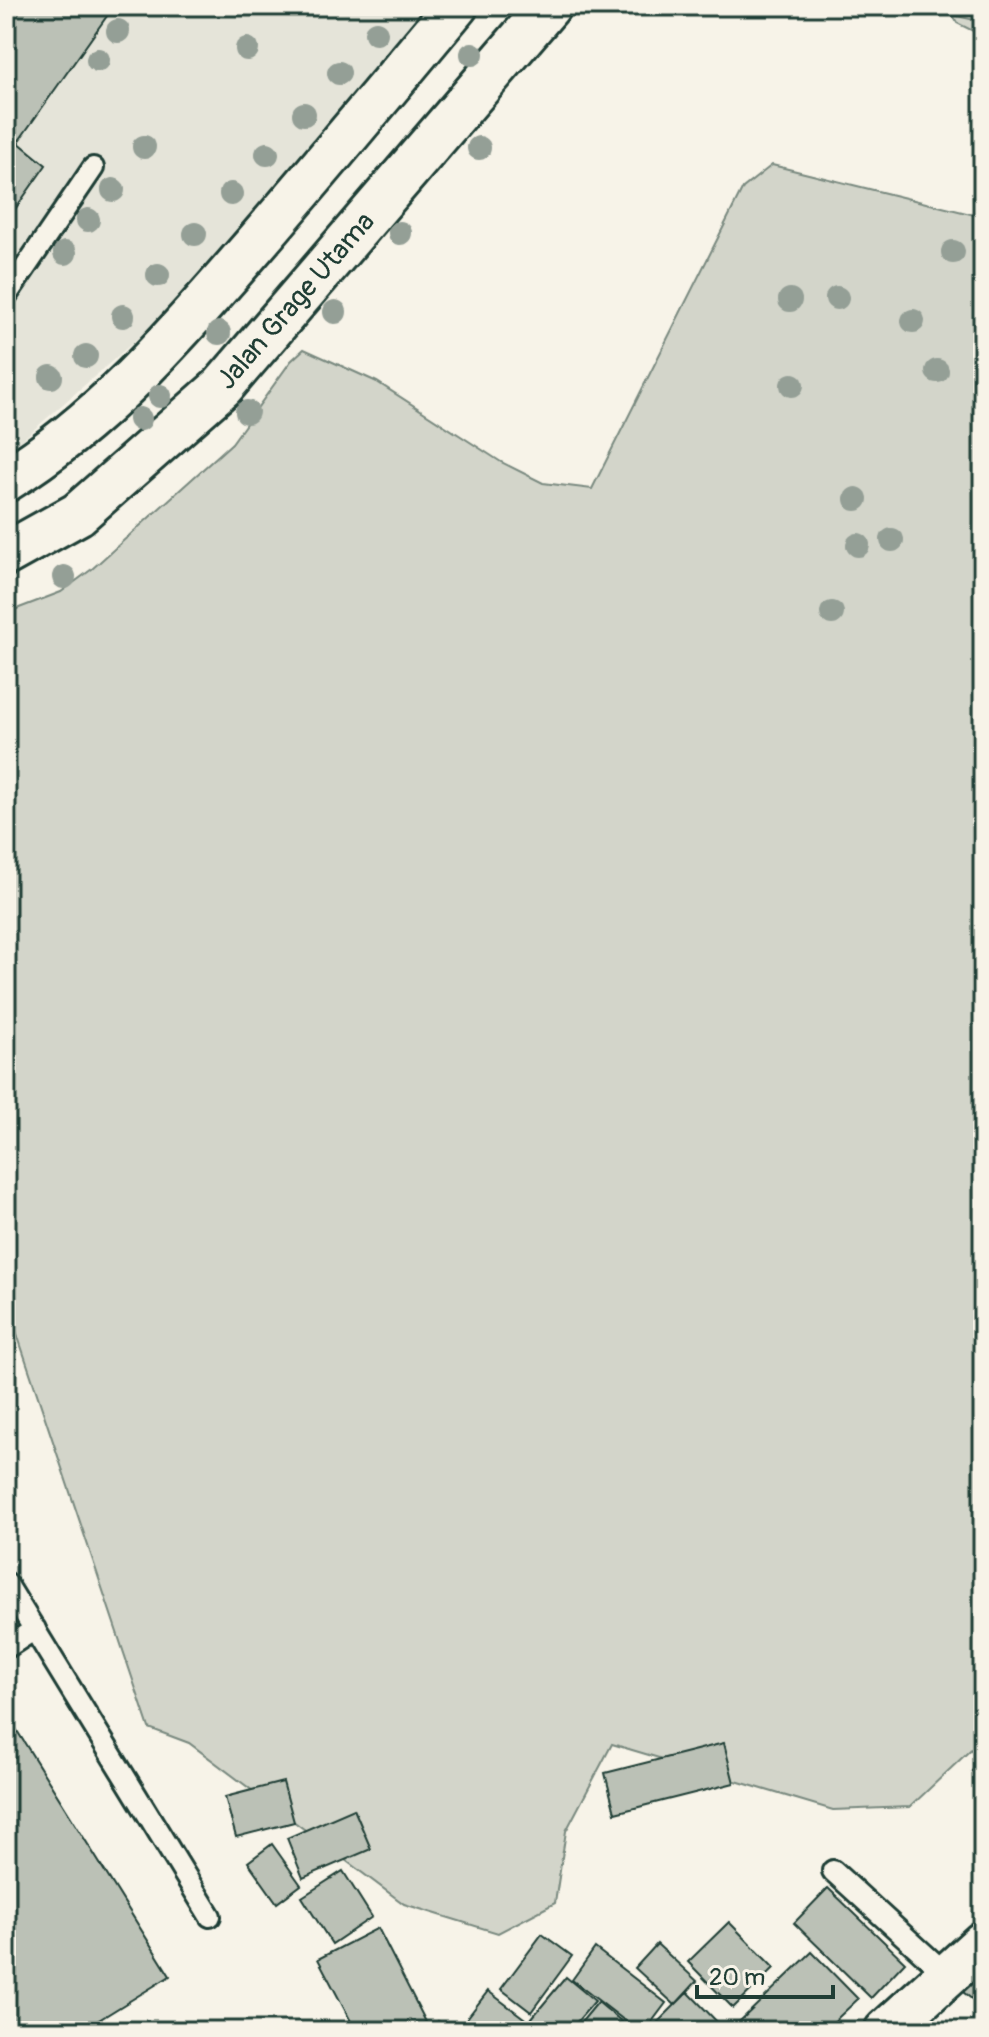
<svg xmlns="http://www.w3.org/2000/svg" width="989" height="2037" font-family="Pangolin,sans-serif">
	<style>
		.built { fill: #e5e4d9 }
		.green { fill: #d3d5ca; stroke: #79897f; stroke-width: 2 }
		.building { fill: #bbc1b6; stroke: #1f3d34; stroke-width: 2 }
		.lines { fill: none; stroke-linecap: round; stroke-linejoin: round }
		.lane-casing { stroke: #1f3d34; stroke-width: 26 }
		.street-casing { stroke: #1f3d34; stroke-width: 48 }
		.lane { stroke: #f7f3e8; stroke-width: 20 }
		.street { stroke: #f7f3e8; stroke-width: 42 }
		.tree { fill: #949f96 }
		.labels { text-anchor: middle; dominant-baseline: central; stroke-width: 8; stroke-linejoin: round; paint-order: stroke }
		.street-label { font-size: 28px; fill: #1f3d34; stroke: #f7f3e8 }
	</style>
	<rect width="100%" height="100%" fill="#f7f3e8"/>
	<filter id="ink" filterUnits="userSpaceOnUse"><feTurbulence type="fractalNoise" baseFrequency=".0125" numOctaves="2"/><feDisplacementMap in="SourceGraphic" scale="16" xChannelSelector="R" yChannelSelector="G"/><feConvolveMatrix kernelMatrix="1 2 1 2 8 2 1 2 1" color-interpolation-filters="sRGB"/></filter>
	<g filter="url(#ink)">
		<!-- built -->
		<path class="built" d="M6,6H429L342,113L153,325L6,454Z"/>
		<!-- green -->
		<g class="green">
			<path d="M953,15L983,22V36L957,23Z"/>
			<path d="M772,165L983,217V1738L910,1807L833,1810L612,1744L566,1831L555,1903L498,1933L404,1904L189,1743L149,1728L6,1301V613L61,592L92,569L232,443L291,361L304,349L377,382L501,462L543,483L592,489L743,188Z"/>
		</g>
		<!-- building -->
		<g class="building">
			<path d="M6,6H114L18,142L46,165L6,222Z"/>
			<path d="M6,1713L170,1976L81,2031H6Z"/>
			<path d="M724,1743L734,1783L615,1813L605,1773Z"/>
			<path d="M983,1756V1780L972,1771Z"/>
			<path d="M283,1782L294,1822L236,1837L225,1797Z"/>
			<path d="M354,1809L371,1849L303,1878L287,1838Z"/>
			<path d="M272,1844L301,1885L277,1903L248,1862Z"/>
			<path d="M343,1871L372,1917L332,1944L302,1897Z"/>
			<path d="M828,1888L905,1962L871,1998L794,1923Z"/>
			<path d="M729,1922L774,1968L733,2008L688,1962Z"/>
			<path d="M378,1928L426,2022L408,2031H356L318,1959Z"/>
			<path d="M542,1934L572,1956L531,2012L501,1989Z"/>
			<path d="M657,1944L697,1981L675,2005L635,1968Z"/>
			<path d="M595,1948L666,2003L645,2031H638L572,1980Z"/>
			<path d="M812,1952L858,1999L824,2031H748L739,2022Z"/>
			<path d="M978,1973L983,1977V2008L963,1992Z"/>
			<path d="M566,1977L595,2001L569,2031H545L531,2019Z"/>
			<path d="M488,1991L541,2031L458,2030Z"/>
			<path d="M688,1992L726,2031H649Z"/>
			<path d="M598,2002L633,2031H574Z"/>
			<path d="M438,2021L452,2031H430Z"/>
		</g>
		<g class="lines">
			<defs>
				<g id="lane">
					<path d="M6,296L93,168"/>
					<path d="M6,1583L210,1916"/>
					<path d="M6,1648L35,1629"/>
					<path d="M833,1871L947,1975"/>
				</g>
				<g id="street">
					<path d="M6,480C99,423 173,339 244,257C316,174 386,90 456,6"/>
					<path d="M6,554L78,514L222,387L549,6"/>
					<path d="M886,2031L983,1943"/>
				</g>
			</defs>
			<!-- lane casing -->
			<use href="#lane" class="lane-casing"/>
			<!-- street casing -->
			<use href="#street" class="street-casing"/>
			<!-- lane -->
			<use href="#lane" class="lane"/>
			<!-- street -->
			<use href="#street" class="street"/>
		</g>
		<!-- trees -->
		<g class="tree">
			<circle cx="118" cy="31" r="12"/>
			<circle cx="376" cy="33" r="12"/>
			<circle cx="247" cy="49" r="12"/>
			<circle cx="472" cy="54" r="12"/>
			<circle cx="98" cy="60" r="12"/>
			<circle cx="339" cy="73" r="12"/>
			<circle cx="304" cy="114" r="12"/>
			<circle cx="144" cy="147" r="12"/>
			<circle cx="479" cy="148" r="12"/>
			<circle cx="267" cy="154" r="12"/>
			<circle cx="113" cy="190" r="12"/>
			<circle cx="231" cy="194" r="12"/>
			<circle cx="88" cy="220" r="12"/>
			<circle cx="400" cy="233" r="12"/>
			<circle cx="195" cy="234" r="12"/>
			<circle cx="953" cy="252" r="12"/>
			<circle cx="65" cy="253" r="12"/>
			<circle cx="158" cy="275" r="12"/>
			<circle cx="837" cy="298" r="12"/>
			<circle cx="790" cy="300" r="12"/>
			<circle cx="335" cy="312" r="12"/>
			<circle cx="123" cy="316" r="12"/>
			<circle cx="913" cy="321" r="12"/>
			<circle cx="219" cy="333" r="12"/>
			<circle cx="86" cy="356" r="12"/>
			<circle cx="937" cy="371" r="12"/>
			<circle cx="51" cy="377" r="12"/>
			<circle cx="792" cy="385" r="12"/>
			<circle cx="160" cy="396" r="12"/>
			<circle cx="247" cy="412" r="12"/>
			<circle cx="140" cy="419" r="12"/>
			<circle cx="856" cy="499" r="12"/>
			<circle cx="892" cy="540" r="12"/>
			<circle cx="858" cy="545" r="12"/>
			<circle cx="64" cy="577" r="12"/>
			<circle cx="832" cy="613" r="12"/>
		</g>
	</g>
	<g class="labels">
		<!-- street labels -->
		<g class="street-label">
			<text transform="translate(296 301) rotate(-49)">Jalan Grage Utama</text>
		</g>
	</g>
	<!-- margin -->
	<rect width="989" height="2037" fill="none" stroke="#f7f3e8" stroke-width="32"/>
	<rect x="16" y="16" width="957" height="2005" fill="none" stroke="#1f3d34" stroke-width="3" filter="url(#ink)"/>
	<!-- scale -->
	<path d="M697 1985v12h136v-12" fill="none" stroke="#1f3d34" stroke-width="4"/>
	<text x="709" y="1985" font-size="24" fill="#1f3d34" stroke="#f7f3e8" stroke-width="6" paint-order="stroke">20 m</text>
</svg>
